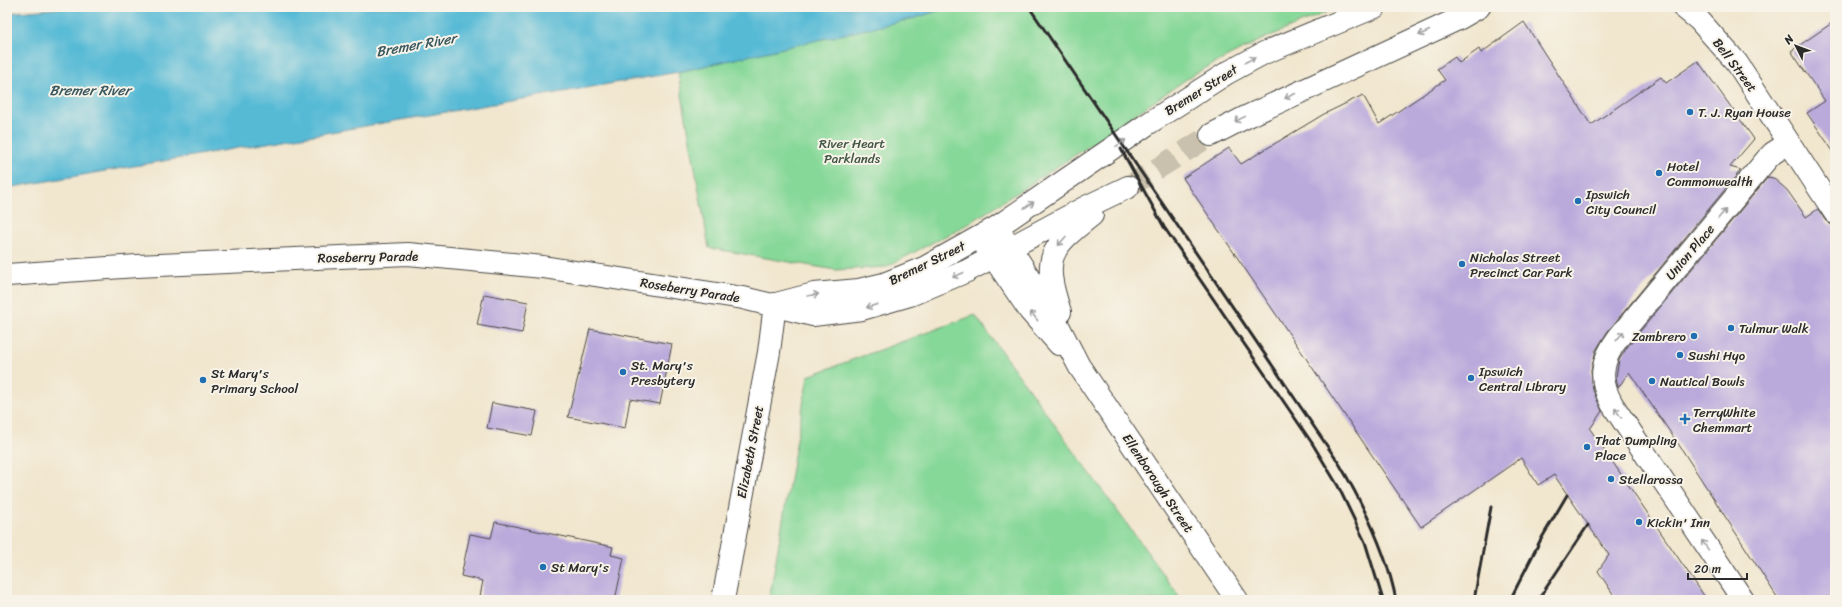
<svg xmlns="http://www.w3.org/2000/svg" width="1842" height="607" font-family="Sriracha,sans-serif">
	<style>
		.green { fill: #86d898; stroke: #588262 }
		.water { fill: #57bad5; stroke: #417280 }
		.building { fill: #baaadc }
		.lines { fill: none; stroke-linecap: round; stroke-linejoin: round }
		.minor-tunnel { stroke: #c9c1ad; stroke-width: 22; stroke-dasharray: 22 11; stroke-linecap: butt }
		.minor-casing { stroke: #494743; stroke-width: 24 }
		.minor { stroke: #fff; stroke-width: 22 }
		.rail { stroke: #2b2b2b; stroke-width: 3 }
		.oneway { stroke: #a0a0a0 }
		.poi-dot { fill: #1f6fb2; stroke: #f7f3e8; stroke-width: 1.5 }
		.labels { text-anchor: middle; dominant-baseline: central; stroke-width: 4; stroke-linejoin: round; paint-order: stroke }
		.street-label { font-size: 13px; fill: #2b2b2b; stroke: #f7f3e8 }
		.poi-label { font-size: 13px; fill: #2b2b2b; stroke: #f7f3e8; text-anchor: start }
		.park-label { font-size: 13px; fill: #425646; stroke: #f7f3e8 }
		.water-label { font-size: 14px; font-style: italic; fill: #38565e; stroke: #f7f3e8 }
	</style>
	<rect width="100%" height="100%" fill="#f7f3e8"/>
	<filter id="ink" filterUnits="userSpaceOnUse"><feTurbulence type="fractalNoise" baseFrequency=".025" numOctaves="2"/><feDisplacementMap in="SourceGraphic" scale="8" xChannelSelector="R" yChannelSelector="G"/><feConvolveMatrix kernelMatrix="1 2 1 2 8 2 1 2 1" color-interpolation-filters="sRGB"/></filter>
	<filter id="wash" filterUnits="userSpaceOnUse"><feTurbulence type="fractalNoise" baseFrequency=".012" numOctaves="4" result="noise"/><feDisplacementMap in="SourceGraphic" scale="16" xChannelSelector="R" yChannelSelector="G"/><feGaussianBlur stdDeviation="0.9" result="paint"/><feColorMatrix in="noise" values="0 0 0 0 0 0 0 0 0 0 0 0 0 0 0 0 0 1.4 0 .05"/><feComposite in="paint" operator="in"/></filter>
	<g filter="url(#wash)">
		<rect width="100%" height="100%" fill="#f1e6ce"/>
		<!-- green -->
		<g class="green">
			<path d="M943,7H1339L1263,39L1194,74L1086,148L968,224L886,267L835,270L709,248L678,72Z"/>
			<path d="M975,315L1182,600H769L808,376Z"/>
		</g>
		<!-- water -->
		<path class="water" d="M75,7H950L915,18L678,72L7,188V13Z"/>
		<g id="blocks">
			<!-- building -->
			<g class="building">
				<path d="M1835,21V154L1807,113L1825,101L1791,51Z"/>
				<path d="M1524,22L1591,125L1661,77L1666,83L1698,61L1754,139L1730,167L1741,170L1608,331L1596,350L1591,370L1593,390L1602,411L1590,429L1707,600H1617L1598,571L1609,555L1554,475L1538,485L1521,458L1421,527L1183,178L1229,148L1241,164L1324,114L1363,95L1379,124L1445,80L1437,69L1455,57L1459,63L1479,49L1481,53Z"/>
				<path d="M1768,177L1773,178L1787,190L1806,217L1818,209L1825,220L1829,224L1835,225V600H1779L1681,448L1629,372L1618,388L1616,377L1619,360L1628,346Z"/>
				<path d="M484,294L528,302L522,333L477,325Z"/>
				<path d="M590,329L672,344L660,404L630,399L625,428L568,417Z"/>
				<path d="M492,403L537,411L532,436L487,428Z"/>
				<path d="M495,522L613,547L611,555L624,558L615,600H501L480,596L483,581L461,576L470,534L491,538Z"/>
			</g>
		</g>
	</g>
	<g filter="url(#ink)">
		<use href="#blocks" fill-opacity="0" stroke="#494743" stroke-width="1"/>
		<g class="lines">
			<!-- minor-tunnel -->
			<path class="minor-tunnel" d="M1128,187L1211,135"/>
			<defs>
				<g id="minor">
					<path d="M1683,7L1699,20L1737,63L1835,213"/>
					<path d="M1211,135L1244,118L1460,18L1479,7"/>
					<path d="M1002,235L1049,308L1079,366L1237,600"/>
					<path d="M985,245L1030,311L1059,344"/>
					<path d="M7,275L137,266L408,254L543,267L743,298L813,315L862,309L910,295L967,271L1084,208L1128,187"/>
					<path d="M776,304L814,294L859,290L884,284L924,268L997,227L1146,125L1227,73L1264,53L1375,7"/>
					<path d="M1060,312C1042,257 1049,249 1092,215"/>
					<path d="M723,600L769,352L775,304"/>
					<path d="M1743,600L1612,404C1598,379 1601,361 1618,338L1767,159L1773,153L1789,143"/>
				</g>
			</defs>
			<!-- minor casing -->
			<use href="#minor" class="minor-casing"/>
			<!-- minor -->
			<use href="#minor" class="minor"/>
			<!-- rail -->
			<g class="rail">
				<path d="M1029,7L1340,465C1364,506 1387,553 1396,600"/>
				<path d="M1121,149L1164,227L1312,443L1338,486L1365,542L1383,600"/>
				<path d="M1474,600L1491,507"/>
				<path d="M1510,600L1540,541L1567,495"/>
				<path d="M1538,600L1588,525"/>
			</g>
		</g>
		<!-- one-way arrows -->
		<defs><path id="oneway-shaft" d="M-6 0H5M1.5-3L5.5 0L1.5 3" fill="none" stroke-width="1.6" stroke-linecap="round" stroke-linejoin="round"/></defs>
		<g class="oneway">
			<use href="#oneway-shaft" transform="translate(1424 33) rotate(156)"/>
			<use href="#oneway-shaft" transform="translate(1250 60) rotate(-28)"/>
			<use href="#oneway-shaft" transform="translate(1290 96) rotate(155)"/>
			<use href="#oneway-shaft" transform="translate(1240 119) rotate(154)"/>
			<use href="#oneway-shaft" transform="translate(1121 143) rotate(-35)"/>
			<use href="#oneway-shaft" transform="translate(1029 205) rotate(-34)"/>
			<use href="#oneway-shaft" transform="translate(1722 214) rotate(-50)"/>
			<use href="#oneway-shaft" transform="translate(1062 241) rotate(131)"/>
			<use href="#oneway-shaft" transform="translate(958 275) rotate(157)"/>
			<use href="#oneway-shaft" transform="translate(813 295) rotate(-10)"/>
			<use href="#oneway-shaft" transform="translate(872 306) rotate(164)"/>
			<use href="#oneway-shaft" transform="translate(1034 316) rotate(-129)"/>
			<use href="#oneway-shaft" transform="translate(1620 336) rotate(-51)"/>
			<use href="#oneway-shaft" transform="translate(1618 413) rotate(-124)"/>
			<use href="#oneway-shaft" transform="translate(1705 545) rotate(-125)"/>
		</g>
	</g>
	<!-- markers -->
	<g class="poi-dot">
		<circle cx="1690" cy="112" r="4"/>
		<circle cx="1659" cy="173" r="4"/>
		<circle cx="1578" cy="201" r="4"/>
		<circle cx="1462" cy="264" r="4"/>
		<circle cx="1731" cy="328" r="4"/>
		<circle cx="1694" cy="336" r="4"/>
		<circle cx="1680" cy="355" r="4"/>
		<circle cx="623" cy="372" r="4"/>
		<circle cx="1471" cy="378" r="4"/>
		<circle cx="203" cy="380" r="4"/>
		<circle cx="1652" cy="381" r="4"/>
		<path d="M1683 413h4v4h4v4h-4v4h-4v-4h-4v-4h4z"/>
		<circle cx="1587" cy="447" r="4"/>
		<circle cx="1611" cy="479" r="4"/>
		<circle cx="1639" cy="522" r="4"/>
		<circle cx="543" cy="567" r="4"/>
	</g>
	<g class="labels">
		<!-- street labels -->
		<g class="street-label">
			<text transform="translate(1735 65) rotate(53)">Bell Street</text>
			<text transform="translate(1201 90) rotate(-32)">Bremer Street</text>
			<text transform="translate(1690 252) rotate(-50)">Union Place</text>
			<text transform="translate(368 257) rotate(-1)">Roseberry Parade</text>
			<text transform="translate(927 263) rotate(-26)">Bremer Street</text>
			<text transform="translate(690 290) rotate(9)">Roseberry Parade</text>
			<text transform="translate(750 452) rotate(-79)">Elizabeth Street</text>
			<text transform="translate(1158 483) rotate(56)">Ellenborough Street</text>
		</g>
		<!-- poi labels -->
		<g class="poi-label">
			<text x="1698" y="112">T. J. Ryan House</text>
			<text x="1667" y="166">Hotel<tspan x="1667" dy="15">Commonwealth</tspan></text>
			<text x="1586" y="194">Ipswich<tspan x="1586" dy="15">City Council</tspan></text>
			<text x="1470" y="257">Nicholas Street<tspan x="1470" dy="15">Precinct Car Park</tspan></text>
			<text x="1739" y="328">Tulmur Walk</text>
			<text x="1686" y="336" text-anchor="end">Zambrero</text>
			<text x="1688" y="355">Sushi Hyo</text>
			<text x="631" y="365">St. Mary's<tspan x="631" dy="15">Presbytery</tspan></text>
			<text x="1479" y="371">Ipswich<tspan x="1479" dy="15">Central Library</tspan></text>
			<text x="211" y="373">St Mary's<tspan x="211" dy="15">Primary School</tspan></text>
			<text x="1660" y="381">Nautical Bowls</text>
			<text x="1693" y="412">TerryWhite<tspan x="1693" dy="15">Chemmart</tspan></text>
			<text x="1595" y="440">That Dumpling<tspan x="1595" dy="15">Place</tspan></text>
			<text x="1619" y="479">Stellarossa</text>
			<text x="1647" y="522">Kickin' Inn</text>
			<text x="551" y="567">St Mary's</text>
		</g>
		<!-- park labels -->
		<g class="park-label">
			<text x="852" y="143">River Heart<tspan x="852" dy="15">Parklands</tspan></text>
		</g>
		<!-- water labels -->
		<g class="water-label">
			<text transform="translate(416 45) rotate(-10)">Bremer River</text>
			<text x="90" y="90">Bremer River</text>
		</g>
	</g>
	<!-- margin -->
	<rect width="1842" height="607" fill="none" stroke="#f7f3e8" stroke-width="24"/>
	<!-- north arrow -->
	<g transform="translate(1796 46) rotate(312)" stroke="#f7f3e8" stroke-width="3" paint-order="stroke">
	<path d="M0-3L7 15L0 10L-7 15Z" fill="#2b2b2b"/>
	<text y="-6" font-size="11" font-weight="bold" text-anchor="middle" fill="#2b2b2b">N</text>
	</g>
	<!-- scale -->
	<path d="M1688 573v6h59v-6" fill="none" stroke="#2b2b2b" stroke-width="2"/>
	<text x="1694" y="573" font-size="12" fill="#2b2b2b" stroke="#f7f3e8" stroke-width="3" paint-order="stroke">20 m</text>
</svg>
